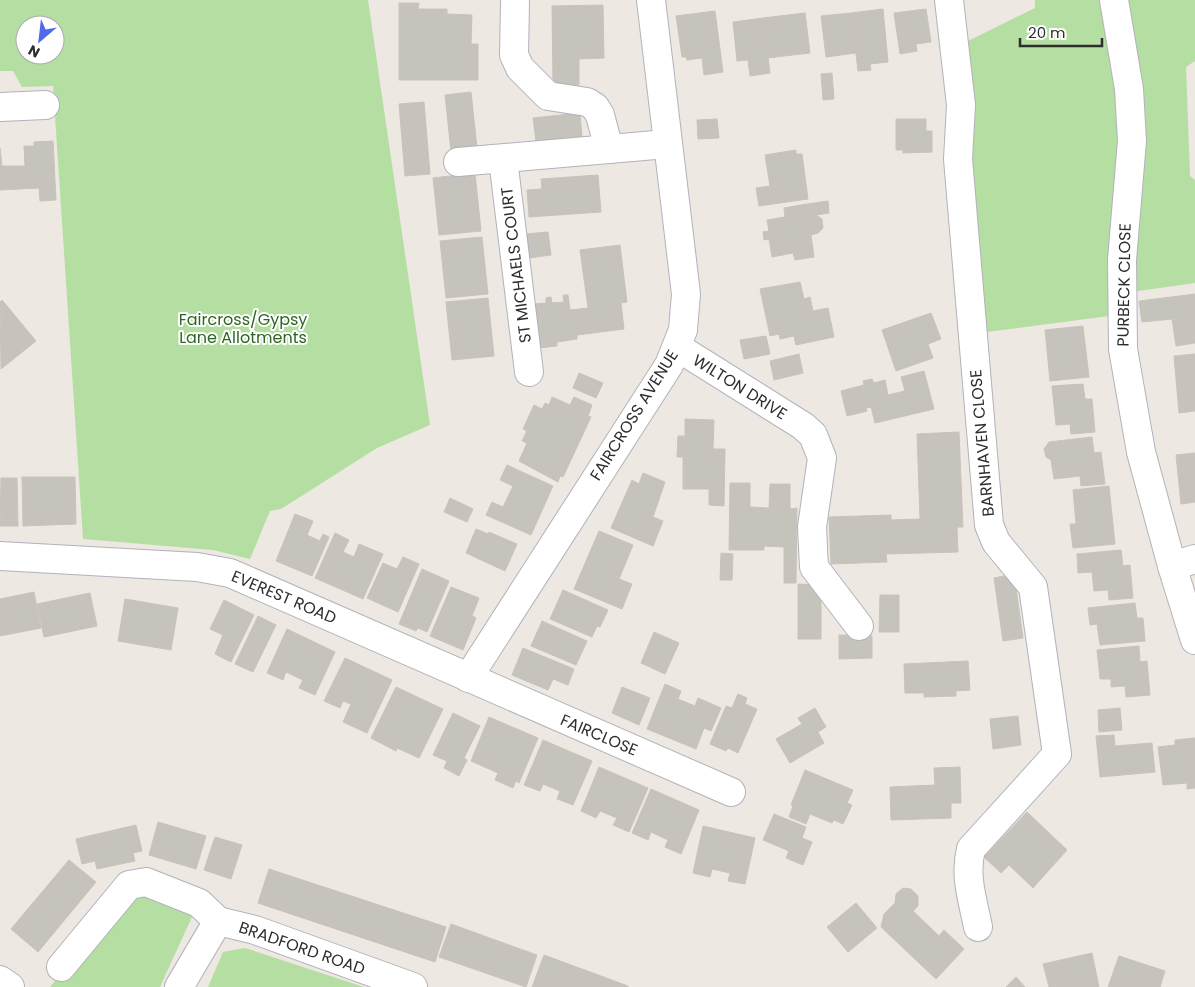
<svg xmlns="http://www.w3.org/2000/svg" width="1195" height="987" font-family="Poppins,sans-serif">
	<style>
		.green { fill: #b5dfa2; fill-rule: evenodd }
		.building { fill: #c6c2bc; stroke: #c9c4ba }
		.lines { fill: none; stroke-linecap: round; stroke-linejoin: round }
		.minor-casing { stroke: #b1b2bc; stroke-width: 30 }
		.minor { stroke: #fff; stroke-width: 28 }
		.labels { text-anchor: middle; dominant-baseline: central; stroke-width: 4; stroke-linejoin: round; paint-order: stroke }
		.street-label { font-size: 16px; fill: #2d2d2d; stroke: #fff }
		.park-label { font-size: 16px; fill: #2e6621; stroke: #fff }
	</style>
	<rect width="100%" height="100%" fill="#ede8e1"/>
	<!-- green -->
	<g class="green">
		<path d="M0,0H368L430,425L377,448L281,509L270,511L250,559L213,550L83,539L53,86L22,87L13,71H0ZM25,25H55V55H25Z"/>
		<path d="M1035,0H1195V61L1186,67L1190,176L1195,180V283L1110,295L1109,316L979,333L964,139L972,110L968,41L1035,8Z"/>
		<path d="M135,889L196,908L160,987H50L112,912Z"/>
		<path d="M245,948L364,987H208L223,952Z"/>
	</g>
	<!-- building -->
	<g class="building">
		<path d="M399,3H419L418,9H447V14L472,15L471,44H478V80H399Z"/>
		<path d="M603,5L604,58L579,59V85H553L552,6Z"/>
		<path d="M883,9L888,62L870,64L871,70L858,71L851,13Z"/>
		<path d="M926,9L931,42L916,44L917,51L900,54L894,13Z"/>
		<path d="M715,11L723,72L704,75L702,58L687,60L686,57H682L676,16Z"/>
		<path d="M805,13L810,53L767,58L763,18Z"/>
		<path d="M851,13L856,53L826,57L821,16Z"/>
		<path d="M763,18L770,73L750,76L748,60L737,61L733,22Z"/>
		<path d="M832,73L834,99L823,100L821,74Z"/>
		<path d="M471,92L477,148L451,151L445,95Z"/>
		<path d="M424,102L430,174L405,176L399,104Z"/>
		<path d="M580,113L582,137L536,142L533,118Z"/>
		<path d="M717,119L719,138L698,139L697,120Z"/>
		<path d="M896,119H926V131H932V152L903,153V150H896Z"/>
		<path d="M53,141L56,200L40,201L39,188L0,190V148L2,166H25L24,146H34V142Z"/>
		<path d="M796,150V154H802L808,199L759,206L756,188L770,186L765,155Z"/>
		<path d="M475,173L481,231L439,235L433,178Z"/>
		<path d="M598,175L601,212L529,217L527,190L542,189L541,179Z"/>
		<path d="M828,201L829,213L803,217L801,205Z"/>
		<path d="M801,205L803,217L816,215L822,219L823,228L818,233L811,235L814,257L795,260L793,253L772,257L769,239L764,240L763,232L769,231L767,220L785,217L784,208Z"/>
		<path d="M548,232L551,255L529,258L526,234Z"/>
		<path d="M482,237L488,294L446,298L440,241Z"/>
		<path d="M620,245L627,302L621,303L624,329L577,335V339L557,342V346L538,348L533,304L546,303V298L551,297L552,303L564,302L563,295H568L570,310L588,308L580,250Z"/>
		<path d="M800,282L804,299L810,297L813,311L828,308L834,337L796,345L794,336L780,339L779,334L770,336L760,289Z"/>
		<path d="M1195,294V343L1176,346L1172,319L1142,322L1139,301Z"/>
		<path d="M488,298L494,356L452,360L446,302Z"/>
		<path d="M2,300L36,341L1,369L0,302Z"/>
		<path d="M931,313L941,339L928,344L933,358L896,371L882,330Z"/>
		<path d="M1083,326L1089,377L1050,381L1045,330Z"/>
		<path d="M766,336L770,354L744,359L740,340Z"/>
		<path d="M799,354L803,373L774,380L770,361Z"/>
		<path d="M1195,354V411L1179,413L1174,356Z"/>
		<path d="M924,371L934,409L875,423L871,407L866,408L867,411L847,416L841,391L864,385L863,381L872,379L874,383L885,380L888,395L905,391L901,377Z"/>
		<path d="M579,373L603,383L596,398L573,388Z"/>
		<path d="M1083,384L1085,399H1092L1095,432L1071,434L1070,424L1056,425L1052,386Z"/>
		<path d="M552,397L570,405L574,397L592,405L588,416L591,417L563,477L560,476L558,482L519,461L527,443L522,441L527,431L523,429L534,405L542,409L545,403L549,405Z"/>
		<path d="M685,419L714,420L713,449H725L724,506L709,505V489H683V457H677L678,436H685Z"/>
		<path d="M959,432L963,527H957L958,552L886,554L887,562L831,564L829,517L891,515V520L920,519L917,434Z"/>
		<path d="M1092,437L1094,453L1101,452L1105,484L1081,486L1080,476L1054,479L1051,460L1046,457L1044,449L1049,442Z"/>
		<path d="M1195,453V502L1181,504L1176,455Z"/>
		<path d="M507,465L553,486L531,535L486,515L492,502L503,507L513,486L500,480Z"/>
		<path d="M643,473L665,482L653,517L663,521L653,546L611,528L632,480L639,484Z"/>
		<path d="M22,477H75L76,524L23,526Z"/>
		<path d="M1,478H17L18,526H0Z"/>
		<path d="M730,483H750V507L769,508L770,484H790V509L797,508L796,583H784V547L764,546V550H729Z"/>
		<path d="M1109,486L1115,544L1073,548L1070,524H1076L1073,490Z"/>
		<path d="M450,498L473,509L467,522L444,512Z"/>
		<path d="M295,514L313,521L307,535L320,541L323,534L329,537L312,576L276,561Z"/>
		<path d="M476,529L488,534L489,532L517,544L505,571L466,553Z"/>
		<path d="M599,531L633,545L619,579L632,584L622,609L574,589Z"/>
		<path d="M335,533L349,540L343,552L354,557L359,544L383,554L363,599L315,578Z"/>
		<path d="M1121,550L1123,566L1130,565L1133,598L1109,600L1108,590L1094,591L1092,572L1078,573L1077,554Z"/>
		<path d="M721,553L733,554L732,580H720Z"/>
		<path d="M403,557L419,564L398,612L367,598L383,563L397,569Z"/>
		<path d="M422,569L449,581L427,632L418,628L416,631L399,624Z"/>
		<path d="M1014,574L1023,638L1003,641L994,578Z"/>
		<path d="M798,584L821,585V639H798Z"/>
		<path d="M451,587L479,598L472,616L476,618L463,650L430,636Z"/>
		<path d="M563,590L608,610L600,627L597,626L592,637L550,619Z"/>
		<path d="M34,592L41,628L0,636V599Z"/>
		<path d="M90,593L97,626L44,637L37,604Z"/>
		<path d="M880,595H899V632H879Z"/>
		<path d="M125,599L178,608L171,650L118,641Z"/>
		<path d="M224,600L254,615L231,662L215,654L223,635L210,629Z"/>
		<path d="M1135,603L1137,618H1143L1145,641L1100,645L1097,624L1090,625L1088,608Z"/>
		<path d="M258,616L276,625L253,672L235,664Z"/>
		<path d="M542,621L587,641L576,665L531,646Z"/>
		<path d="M287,629L335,652L315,695L299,688L303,680L286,672L283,680L267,673Z"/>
		<path d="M654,632L679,643L665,674L641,663Z"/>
		<path d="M839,635L872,636V658L839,659Z"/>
		<path d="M1139,646L1140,662L1147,661L1150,695L1126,697L1125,686L1111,687V679H1100L1097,650Z"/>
		<path d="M523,648L574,669L568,685L553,679L548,690L512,675Z"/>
		<path d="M345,658L392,680L367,733L343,722L351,704L343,701L340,708L324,701Z"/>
		<path d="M968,661L970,690L956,691V696L924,697V693H905L904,664Z"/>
		<path d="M665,684L681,691L678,699L695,706L698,698L721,708L711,731L704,728L696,749L647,729Z"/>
		<path d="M396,687L443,709L419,758L397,748L396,751L371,738Z"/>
		<path d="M622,687L650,698L639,725L612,713Z"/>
		<path d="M738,694L747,698L745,704L757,709L738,753L728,748L726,751L710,744L726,706L732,708Z"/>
		<path d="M815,708L826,727L818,732L824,743L790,763L776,739L802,724L798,718Z"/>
		<path d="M1120,708L1122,730L1099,732L1098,710Z"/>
		<path d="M453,713L480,726L464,758L467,760L459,776L444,768L447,761L433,755Z"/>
		<path d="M1018,716L1021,745L993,749L990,719Z"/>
		<path d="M489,717L538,738L519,783L516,781L513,788L495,780L498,773L471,761Z"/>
		<path d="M1114,735L1115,746L1152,743L1155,772L1100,777L1096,736Z"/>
		<path d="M1195,738V788L1187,789V783L1163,785L1158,747L1175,745V740Z"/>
		<path d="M543,740L592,761L573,805L557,799L560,791L543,784L540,791L524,785Z"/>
		<path d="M599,767L648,788L629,832L613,825L617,818L600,811L596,818L581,811Z"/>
		<path d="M960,767L961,803H951V818L891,820L890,787L935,785L934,768Z"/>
		<path d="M805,770L853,790L847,803L852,805L843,824L834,820L832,823L810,814L806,824L789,817L793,806L791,805Z"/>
		<path d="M651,789L699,810L681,854L665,847L668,840L651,832L648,840L632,833Z"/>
		<path d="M1027,812L1067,850L1033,888L1009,865L1001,873L984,857Z"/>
		<path d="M774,814L806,827L802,838L812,842L803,865L786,858L789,851L763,840Z"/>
		<path d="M158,822L206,836L196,869L149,855Z"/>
		<path d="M136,825L142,851L133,853L135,861L97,869L95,861L82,864L76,839Z"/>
		<path d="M703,826L755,838L745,884L728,881L730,873L712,869L710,877L693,873Z"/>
		<path d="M215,837L242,845L231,879L204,870Z"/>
		<path d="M69,860L96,882L38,952L11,929Z"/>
		<path d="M269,869L446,927L435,962L258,903Z"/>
		<path d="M903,888L911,889L918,896V906L913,911L939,936L944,930L964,949L936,979L881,927L884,914L895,903L896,894Z"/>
		<path d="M856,903L877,928L848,952L827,927Z"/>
		<path d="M451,924L537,955L526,987L439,957Z"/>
		<path d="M1092,953L1099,987H1049L1043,964Z"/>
		<path d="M544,955L628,986V987H532Z"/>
		<path d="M1119,956L1165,971L1160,987H1108Z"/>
		<path d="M1016,977L1025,987H1006Z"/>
	</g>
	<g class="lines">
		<defs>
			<g id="minor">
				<path d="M949,0L961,105L958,159L989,525L996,542L1033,587L1057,754L971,849C964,876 973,901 978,927"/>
				<path d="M1114,0L1129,89L1132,141L1122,260L1123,349L1141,452L1172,566L1195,559"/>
				<path d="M515,3L514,55L520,68L548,96L587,102L595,107L600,115L609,149"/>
				<path d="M0,107L45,105"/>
				<path d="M503,159L529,372"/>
				<path d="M458,162L667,144"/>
				<path d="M677,347L803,426L813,435L822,458L812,527L814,567L859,626"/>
				<path d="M0,556L197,567L230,573L731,792"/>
				<path d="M1172,566L1195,640"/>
				<path d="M468,678L669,365L683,330L686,294L651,0"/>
				<path d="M218,921L255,930L413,987"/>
				<path d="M61,967L129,885L146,882L199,903L218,921"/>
				<path d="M0,980L10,987"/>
				<path d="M179,987L218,921"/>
			</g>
		</defs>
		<!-- minor casing -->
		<use href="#minor" class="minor-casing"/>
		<!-- minor -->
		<use href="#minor" class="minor"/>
	</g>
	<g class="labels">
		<!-- street labels -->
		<g class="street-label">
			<text transform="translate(516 265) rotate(-97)">ST MICHAELS COURT</text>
			<text transform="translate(1124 285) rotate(-89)">PURBECK CLOSE</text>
			<text transform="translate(740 387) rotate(32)">WILTON DRIVE</text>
			<text transform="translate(634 415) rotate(-58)">FAIRCROSS AVENUE</text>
			<text transform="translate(982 443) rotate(-95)">BARNHAVEN CLOSE</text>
			<text transform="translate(284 597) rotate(23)">EVEREST ROAD</text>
			<text transform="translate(599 735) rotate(23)">FAIRCLOSE</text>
			<text transform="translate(302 948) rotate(19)">BRADFORD ROAD</text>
		</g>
		<!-- park labels -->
		<g class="park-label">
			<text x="243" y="319">Faircross/Gypsy<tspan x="243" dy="18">Lane Allotments</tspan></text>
		</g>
	</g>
	<!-- north arrow -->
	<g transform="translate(40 40) rotate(208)"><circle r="24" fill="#ffffff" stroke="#ababab"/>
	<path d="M0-4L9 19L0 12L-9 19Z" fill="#4f68ec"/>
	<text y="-8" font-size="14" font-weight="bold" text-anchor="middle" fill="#2d2d2d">N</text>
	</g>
	<!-- scale -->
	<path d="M1020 38v8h82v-8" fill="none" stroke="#2d2d2d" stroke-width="2.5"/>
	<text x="1028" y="38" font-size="15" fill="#2d2d2d" stroke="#ffffff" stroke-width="4" paint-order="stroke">20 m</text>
</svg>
